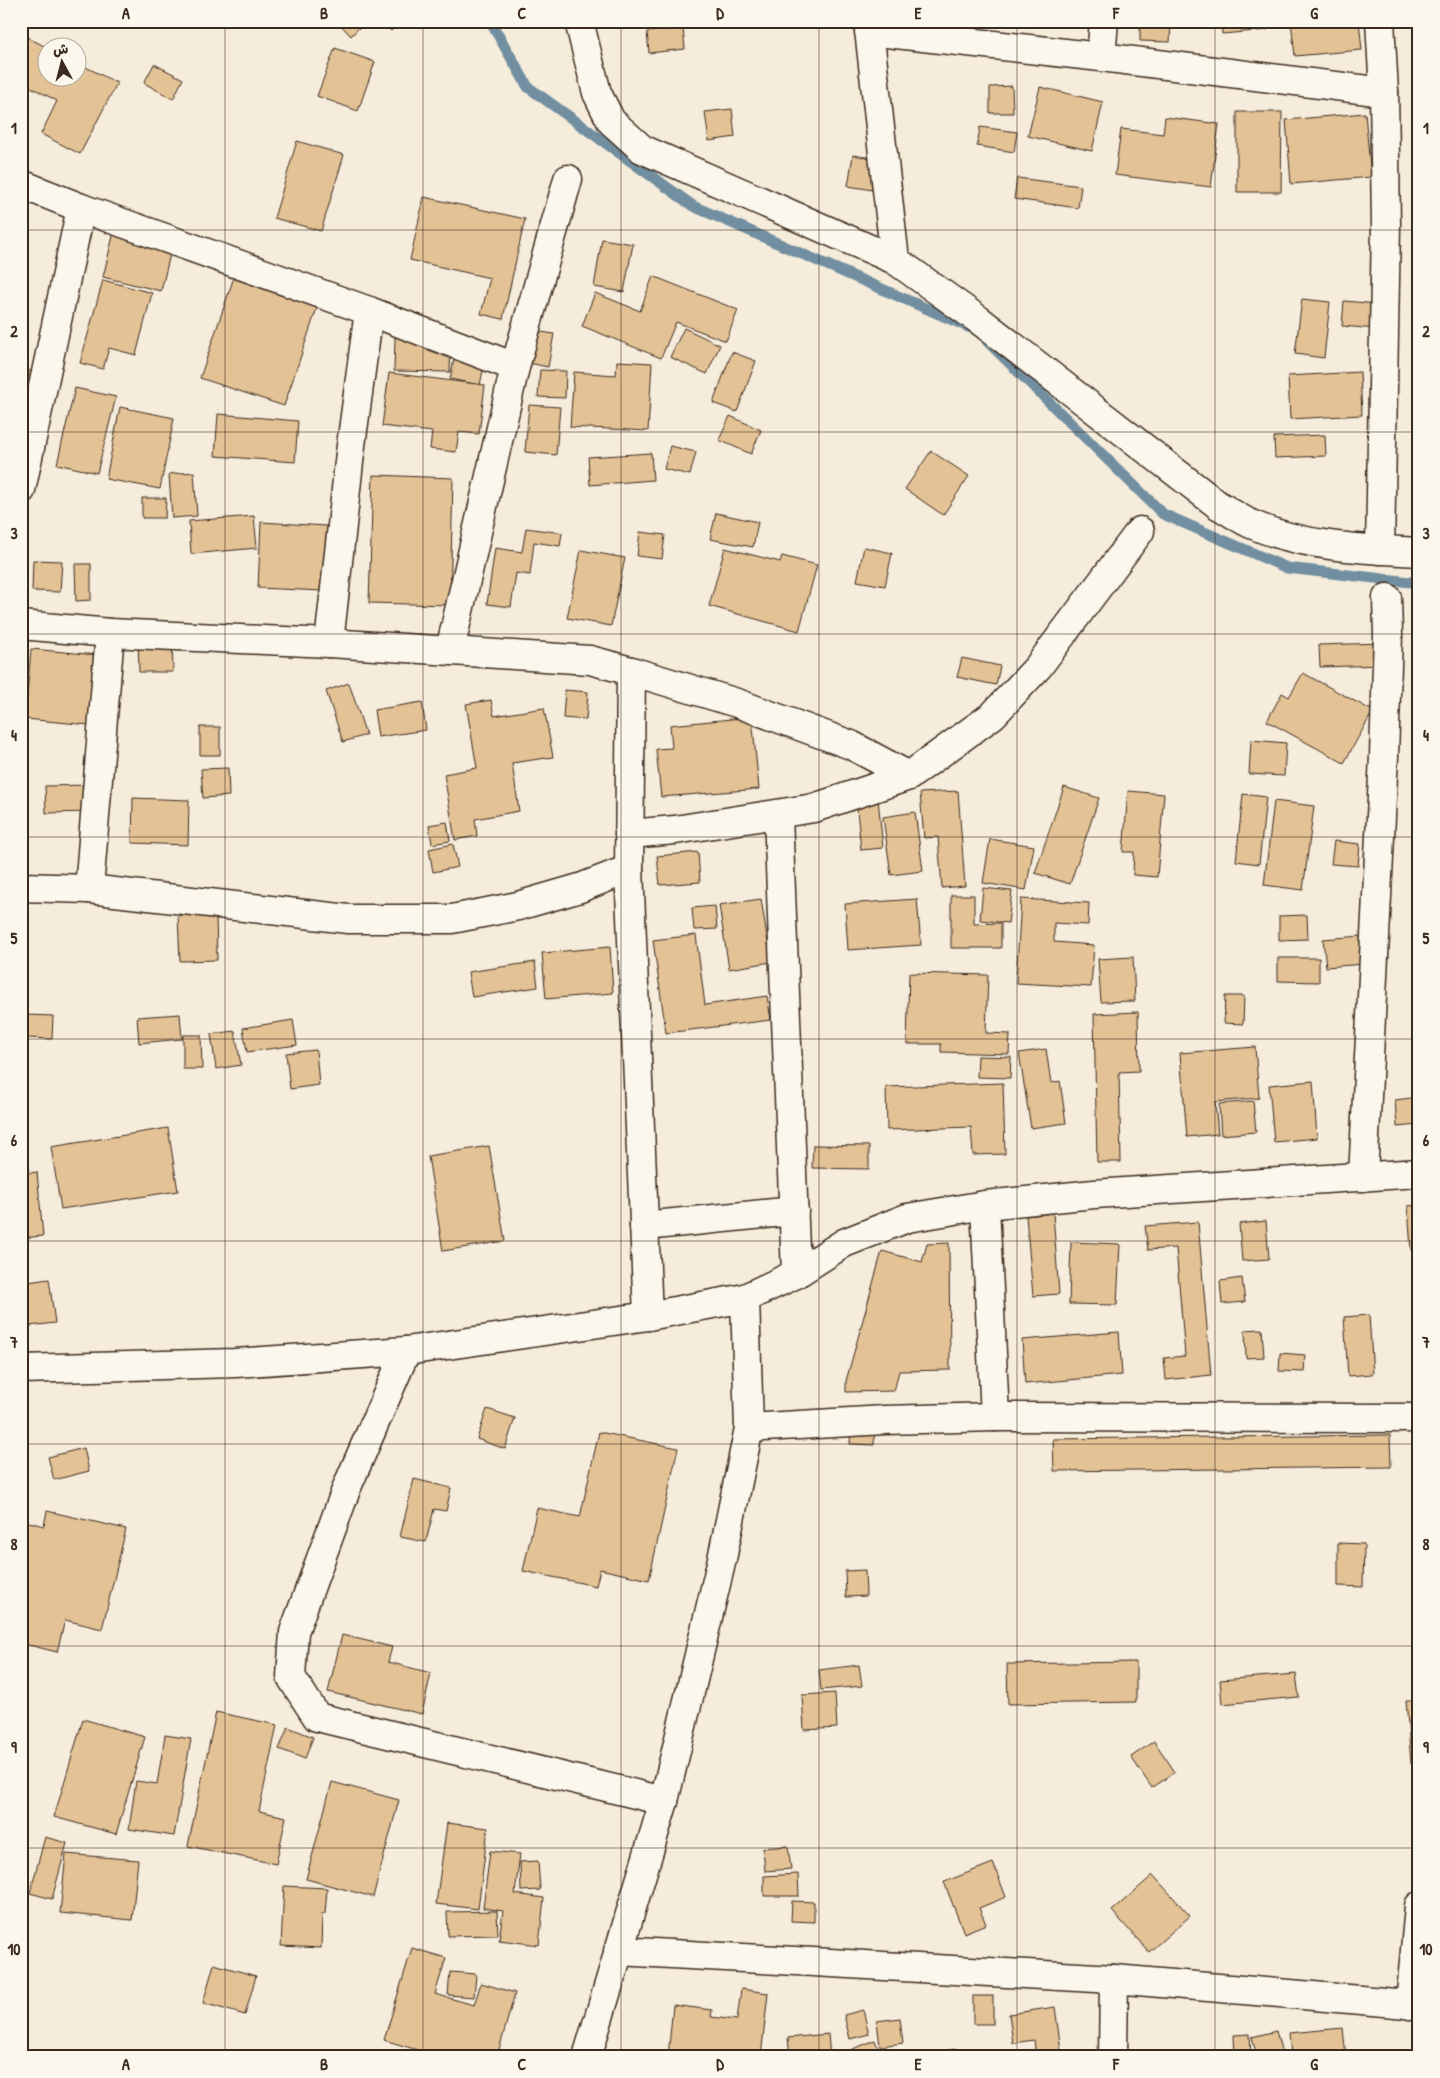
<svg xmlns="http://www.w3.org/2000/svg" width="1440" height="2078" font-family="'Patrick Hand','Playpen Sans Arabic',sans-serif">
	<style>
		.lines { fill: none; stroke-linecap: round; stroke-linejoin: round }
		.stream { stroke: #718fa0; stroke-width: 11 }
		.building { fill: #e3c295; stroke: #3b2a1e }
		.street-casing { stroke: #3b2a1e; stroke-width: 31 }
		.secondary-casing { stroke: #3b2a1e; stroke-width: 31 }
		.street { stroke: #fbf7ec; stroke-width: 28 }
		.secondary { stroke: #fbf7ec; stroke-width: 28 }
		.grid { fill: none; stroke: #3b2a1e; stroke-width: 1; stroke-opacity: 0.55 }
		.neatline { fill: none; stroke: #3b2a1e; stroke-width: 2 }
		.grid-label { font-size: 16px; text-anchor: middle; font-weight: bold; fill: #3b2a1e }
	</style>
	<rect width="100%" height="100%" fill="#f6ecdb"/>
	<filter id="ink" filterUnits="userSpaceOnUse"><feTurbulence type="fractalNoise" baseFrequency=".02" numOctaves="2"/><feDisplacementMap in="SourceGraphic" scale="10" xChannelSelector="R" yChannelSelector="G"/><feConvolveMatrix kernelMatrix="1 2 1 2 8 2 1 2 1" color-interpolation-filters="sRGB"/></filter>
	<g filter="url(#ink)">
		<g class="lines">
			<!-- stream -->
			<g class="stream">
				<path d="M490,21L528,87L693,206L973,329"/>
				<path d="M987,341L1163,514L1287,568L1419,583"/>
			</g>
		</g>
		<!-- building -->
		<g class="building">
			<path d="M337,21H366L351,36Z"/>
			<path d="M381,21H401L391,31Z"/>
			<path d="M1140,21H1171L1170,42L1140,41Z"/>
			<path d="M1221,21H1266L1267,30L1222,34Z"/>
			<path d="M1291,21H1359L1362,50L1295,56Z"/>
			<path d="M683,28L685,49L649,53L647,32Z"/>
			<path d="M21,34L48,48V78H78V63L117,83L80,154L41,134L57,101L29,86L21,100Z"/>
			<path d="M335,48L375,62L358,111L317,96Z"/>
			<path d="M154,64L183,79L173,99L144,83Z"/>
			<path d="M1012,86L1013,113H990V87Z"/>
			<path d="M1040,87L1103,102L1092,151L1028,136Z"/>
			<path d="M732,109L735,137L709,141L705,112Z"/>
			<path d="M1237,112H1282L1281,192H1237Z"/>
			<path d="M1365,113L1371,177L1291,184L1286,120Z"/>
			<path d="M1165,117L1219,124L1211,187L1115,175L1121,129L1163,134Z"/>
			<path d="M980,127L1017,132L1014,152L977,146Z"/>
			<path d="M297,141L344,155L321,231L274,218Z"/>
			<path d="M853,155L878,159L873,190L848,186Z"/>
			<path d="M1017,178L1081,186L1078,208L1014,199Z"/>
			<path d="M424,197L525,219L503,319L481,314L490,278L410,260Z"/>
			<path d="M114,232L172,246L161,291L103,277Z"/>
			<path d="M602,239L633,244L624,292L594,287Z"/>
			<path d="M1413,253H1419V323H1418Z"/>
			<path d="M235,274L319,302L284,406L200,378Z"/>
			<path d="M653,276L738,310L726,341L676,322L661,358L582,326L595,293L640,311Z"/>
			<path d="M103,280L152,293L136,355L109,348L103,369L80,363Z"/>
			<path d="M1302,299L1330,302L1324,358L1295,354Z"/>
			<path d="M1344,301L1378,304L1376,329L1342,326Z"/>
			<path d="M684,328L720,345L707,374L670,357Z"/>
			<path d="M535,331L554,334L548,367L529,363Z"/>
			<path d="M395,337L451,339L450,372L394,371Z"/>
			<path d="M732,352L756,361L737,412L713,403Z"/>
			<path d="M455,354L485,361L480,385L450,379Z"/>
			<path d="M617,361L652,363L648,431L570,427L574,372L616,375Z"/>
			<path d="M21,369L31,371L25,398L21,397Z"/>
			<path d="M540,370L566,371L565,398L538,397Z"/>
			<path d="M1360,372L1362,415L1290,419L1288,376Z"/>
			<path d="M389,373L485,385L479,434L459,432L456,452L430,449L432,432L382,426Z"/>
			<path d="M75,388L116,397L97,473L57,464Z"/>
			<path d="M529,405L560,407L556,455L525,452Z"/>
			<path d="M120,407L174,418L160,489L106,479Z"/>
			<path d="M218,414L298,421L295,462L215,456Z"/>
			<path d="M730,416L761,430L751,454L719,440Z"/>
			<path d="M1417,417H1419V458Z"/>
			<path d="M1325,435L1326,456L1275,458L1274,437Z"/>
			<path d="M670,446L696,452L690,475L664,469Z"/>
			<path d="M931,451L969,476L943,515L905,489Z"/>
			<path d="M651,453L653,480L590,485L588,457Z"/>
			<path d="M194,472L197,516L172,518L169,474Z"/>
			<path d="M373,475L453,478L450,605L369,603Z"/>
			<path d="M142,498H166L165,518H142Z"/>
			<path d="M716,513L758,522L753,547L710,539Z"/>
			<path d="M254,516L257,548L191,554L189,521Z"/>
			<path d="M261,522L327,526L323,591L258,588Z"/>
			<path d="M526,528L562,533L560,546L534,542L530,575L516,573L511,607L487,604L495,548L522,552Z"/>
			<path d="M640,532L665,535L662,559L637,556Z"/>
			<path d="M864,547L892,553L885,586L857,581Z"/>
			<path d="M725,548L780,562L782,556L817,565L799,631L709,606Z"/>
			<path d="M581,550L625,558L611,626L567,618Z"/>
			<path d="M33,560L62,561L60,592L32,591Z"/>
			<path d="M75,564H91V600L76,601Z"/>
			<path d="M172,639L173,672H139L138,640Z"/>
			<path d="M1382,643L1383,665L1320,667L1319,645Z"/>
			<path d="M31,649L97,655L90,725L25,719Z"/>
			<path d="M962,658L1000,666L996,685L957,677Z"/>
			<path d="M1303,673L1373,711L1344,763L1267,721L1282,693L1289,697Z"/>
			<path d="M349,683L366,735L343,742L326,691Z"/>
			<path d="M565,690L588,692L586,720L563,718Z"/>
			<path d="M491,700L494,716L544,708L553,757L512,763L519,811L475,819L477,836L455,840L444,774L477,768L466,704Z"/>
			<path d="M422,702L426,730L378,737L374,710Z"/>
			<path d="M752,717L759,789L661,797L656,749L672,748L670,725Z"/>
			<rect x="200" y="727" width="20" height="28"/>
			<path d="M1251,740L1286,743L1284,776L1249,774Z"/>
			<path d="M228,768L229,796L203,798L201,769Z"/>
			<path d="M90,785L91,812L46,813L45,786Z"/>
			<path d="M1064,787L1099,798L1070,884L1035,873Z"/>
			<path d="M958,791L965,886L942,888L938,837L924,838L920,793Z"/>
			<path d="M1128,791L1164,794L1157,877L1133,875L1134,852H1123Z"/>
			<path d="M1243,794L1266,797L1259,864L1236,861Z"/>
			<path d="M133,798L189,800L188,845L132,843Z"/>
			<path d="M878,799L883,848L861,850L856,800Z"/>
			<path d="M1274,801L1314,806L1303,890L1264,885Z"/>
			<path d="M915,812L923,871L891,875L883,817Z"/>
			<path d="M447,822L450,841L432,844L429,825Z"/>
			<path d="M990,839L1034,846L1026,890L983,883Z"/>
			<path d="M1334,841L1360,844L1358,866L1331,864Z"/>
			<path d="M453,844L458,867L433,872L429,849Z"/>
			<path d="M698,852L700,882L660,885L657,856Z"/>
			<path d="M983,888L1012,891L1008,923L980,920Z"/>
			<path d="M1419,890V953H1418L1414,891Z"/>
			<path d="M21,893H25L26,956L21,957Z"/>
			<path d="M951,895H974V924L1001,923V948H951Z"/>
			<path d="M761,899L771,962L729,969L719,905Z"/>
			<path d="M917,899L921,945L848,950L845,904Z"/>
			<path d="M1021,899L1089,903L1088,925L1054,923V942L1094,945L1091,987L1016,983Z"/>
			<path d="M715,906L717,929L694,930L692,908Z"/>
			<path d="M216,914L217,960L180,961L178,915Z"/>
			<path d="M1307,915L1308,939L1279,940V916Z"/>
			<path d="M696,935L705,1005L767,996L771,1020L666,1033L653,940Z"/>
			<path d="M1362,936L1364,964L1326,967L1323,939Z"/>
			<path d="M610,947L613,993L546,999L542,953Z"/>
			<path d="M1133,957L1135,1001L1101,1002L1098,959Z"/>
			<path d="M1278,958H1319V982L1278,981Z"/>
			<path d="M535,962L538,987L472,997L468,972Z"/>
			<path d="M909,973L988,975L986,1033L1010,1034L1009,1054L941,1052V1044H907Z"/>
			<path d="M1225,996H1244L1243,1024L1224,1023Z"/>
			<path d="M1138,1012L1139,1071L1119,1072L1121,1162H1097L1094,1014Z"/>
			<path d="M180,1014L182,1039L139,1043L137,1017Z"/>
			<path d="M26,1015L53,1016L52,1039L26,1038Z"/>
			<path d="M293,1020L297,1045L247,1052L243,1028Z"/>
			<path d="M235,1031L241,1065L216,1069L211,1034Z"/>
			<path d="M183,1035H201L202,1069H183Z"/>
			<path d="M1255,1047L1259,1098L1215,1102L1218,1134L1187,1137L1180,1053Z"/>
			<path d="M1046,1049L1051,1083L1060,1081L1066,1123L1031,1128L1019,1053Z"/>
			<path d="M316,1050L319,1085L290,1089L286,1053Z"/>
			<path d="M978,1056L1011,1057L1010,1078L977,1077Z"/>
			<path d="M1313,1081L1317,1138L1274,1142L1269,1085Z"/>
			<path d="M1003,1083L1005,1154L973,1155L971,1127L887,1130L886,1087Z"/>
			<path d="M1419,1097V1125L1397,1127L1395,1100Z"/>
			<path d="M1253,1101L1256,1132L1221,1135L1219,1104Z"/>
			<path d="M21,1128L29,1170L21,1171Z"/>
			<path d="M168,1128L178,1191L61,1209L51,1147Z"/>
			<path d="M813,1145L869,1146V1169L812,1168Z"/>
			<path d="M489,1146L505,1241L443,1251L428,1156Z"/>
			<path d="M37,1172L43,1236L21,1238V1174Z"/>
			<path d="M1419,1205V1250H1411L1408,1206Z"/>
			<path d="M1053,1213L1059,1294L1033,1296L1026,1216Z"/>
			<path d="M1266,1221L1269,1259L1242,1261L1239,1224Z"/>
			<path d="M1198,1222L1211,1375L1166,1380L1164,1358L1185,1356L1176,1248L1148,1250L1145,1226Z"/>
			<path d="M1071,1242L1120,1244L1117,1305L1069,1304Z"/>
			<path d="M949,1243L950,1370L899,1371L894,1391L846,1392V1381L882,1251L922,1262L927,1244Z"/>
			<path d="M1242,1278L1245,1302L1222,1304L1220,1281Z"/>
			<path d="M49,1279L55,1323L21,1327V1283Z"/>
			<path d="M1369,1315L1373,1374L1348,1376L1344,1317Z"/>
			<path d="M1262,1329L1264,1357L1246,1358L1245,1330Z"/>
			<path d="M1119,1332L1122,1375L1025,1384L1022,1340Z"/>
			<path d="M1280,1353L1305,1355L1304,1372L1279,1371Z"/>
			<path d="M487,1409L515,1418L505,1449L477,1439Z"/>
			<path d="M851,1421L875,1422L874,1445L850,1444Z"/>
			<path d="M599,1432L678,1448L649,1580L600,1569L596,1586L523,1571L537,1508L580,1517Z"/>
			<path d="M1390,1435L1391,1467L1054,1471L1053,1439Z"/>
			<path d="M84,1448L89,1471L54,1480L48,1457Z"/>
			<path d="M414,1479L451,1488L446,1511L434,1509L426,1542L400,1537Z"/>
			<path d="M47,1511L126,1529L102,1629L65,1620L57,1652L21,1643V1520L44,1526Z"/>
			<path d="M1338,1543L1364,1544L1363,1587L1338,1586Z"/>
			<path d="M865,1570L866,1596L846,1597L845,1571Z"/>
			<path d="M342,1635L392,1647L388,1662L431,1673L422,1714L328,1692Z"/>
			<path d="M1136,1662V1702L1008,1704L1007,1664Z"/>
			<path d="M859,1665L862,1686L821,1690L819,1670Z"/>
			<path d="M1296,1674L1299,1697L1222,1704L1220,1680Z"/>
			<path d="M835,1693L837,1728L804,1730L802,1695Z"/>
			<path d="M1406,1700H1419V1764H1411Z"/>
			<path d="M216,1712L277,1725L259,1811L286,1817L276,1864L188,1846Z"/>
			<path d="M83,1719L145,1737L116,1834L54,1817Z"/>
			<path d="M288,1727L313,1737L305,1759L279,1749Z"/>
			<path d="M165,1735L191,1739L174,1836L129,1829L136,1781L157,1784Z"/>
			<path d="M1154,1741L1175,1772L1152,1788L1131,1757Z"/>
			<path d="M332,1782L399,1800L373,1897L306,1879Z"/>
			<path d="M447,1823L488,1828L478,1909L436,1904Z"/>
			<path d="M45,1837L67,1843L52,1899L30,1893Z"/>
			<path d="M788,1846L791,1869L765,1871L763,1848Z"/>
			<path d="M490,1851L520,1854L515,1894L544,1898L539,1945L499,1940L503,1911L483,1908Z"/>
			<path d="M66,1854L138,1860L132,1920L60,1913Z"/>
			<path d="M538,1861L540,1890L521,1891L520,1862Z"/>
			<path d="M993,1863L1006,1897L979,1908L986,1924L964,1933L944,1882Z"/>
			<path d="M798,1874L799,1896H764V1876Z"/>
			<path d="M1153,1875L1190,1916L1149,1952L1112,1911Z"/>
			<path d="M284,1886L327,1888L325,1914H322L321,1948L281,1946Z"/>
			<path d="M792,1901L814,1902V1922L791,1921Z"/>
			<path d="M497,1911L498,1935L448,1936L447,1912Z"/>
			<path d="M412,1948L446,1958L435,1994L474,2005L481,1983L515,1993L497,2057H441L384,2040Z"/>
			<path d="M214,1964L256,1976L245,2015L203,2003Z"/>
			<path d="M450,1972L476,1974L474,1997L448,1995Z"/>
			<path d="M741,1989L768,1993L761,2057H668L673,2005L712,2010L711,2017L737,2020Z"/>
			<rect x="973" y="1996" width="20" height="28"/>
			<path d="M1055,2007L1062,2057H1036L1034,2040L1013,2043L1009,2014Z"/>
			<path d="M863,2010L869,2034L850,2039L844,2015Z"/>
			<path d="M900,2018L903,2043L880,2046L877,2021Z"/>
			<path d="M1343,2028L1346,2057H1291L1289,2033Z"/>
			<path d="M1276,2031L1283,2057H1257L1252,2037Z"/>
			<path d="M828,2034L830,2057H790L788,2038Z"/>
			<path d="M1250,2034L1251,2057H1235L1234,2035Z"/>
			<path d="M875,2040L881,2057H850L848,2051Z"/>
			<path d="M955,2049L957,2057H912V2056Z"/>
			<path d="M1035,2050V2057H1010V2051Z"/>
		</g>
		<g class="lines">
			<defs>
				<g id="street">
					<path d="M579,21L597,93L611,121L642,149L895,260L979,320L1218,505C1229,511 1240,519 1251,524C1303,547 1363,549 1419,552"/>
					<path d="M868,21L895,260"/>
					<path d="M869,31L1101,57L1384,92L1380,21"/>
					<path d="M1101,57L1104,21"/>
					<path d="M21,184L81,208L369,311L515,367"/>
					<path d="M21,490L81,208"/>
					<path d="M1380,550L1386,225L1384,92"/>
					<path d="M21,625L110,633L329,643L590,660L631,671L629,869L648,1316"/>
					<path d="M329,643L350,453L369,311"/>
					<path d="M450,650L515,367L568,179"/>
					<path d="M631,671L737,703L851,745L909,776"/>
					<path d="M778,815L796,1274"/>
					<path d="M629,834L675,830L814,808L909,776L993,715L1038,667L1140,531"/>
					<path d="M21,887L89,889L348,919H452L518,906L580,888L629,869"/>
					<path d="M89,889L110,633"/>
					<path d="M1363,1177L1384,756L1388,635L1387,598"/>
					<path d="M985,1205L995,1417"/>
					<path d="M644,1226L794,1211"/>
					<path d="M406,1351L347,1487L294,1632L291,1677L317,1717L664,1801"/>
					<path d="M749,1428L885,1420L995,1417L1419,1418"/>
					<path d="M618,1951L1114,1979L1419,2005"/>
					<path d="M1410,2005L1419,1906"/>
					<path d="M1113,2057L1114,1979"/>
				</g>
				<g id="secondary">
					<path d="M21,1369L235,1363L406,1351L648,1316L745,1298L796,1274L844,1243L907,1218L985,1205L1094,1194L1419,1173"/>
					<path d="M587,2057L664,1801L722,1559L749,1428L745,1298"/>
				</g>
			</defs>
			<!-- street casing -->
			<use href="#street" class="street-casing"/>
			<!-- secondary casing -->
			<use href="#secondary" class="secondary-casing"/>
			<!-- street -->
			<use href="#street" class="street"/>
			<!-- secondary -->
			<use href="#secondary" class="secondary"/>
		</g>
	</g>
	<!-- grid -->
	<path class="grid" d="M225,21V2057M423,21V2057M621,21V2057M819,21V2057M1017,21V2057M1215,21V2057M21,230H1419M21,432H1419M21,634H1419M21,837H1419M21,1039H1419M21,1241H1419M21,1444H1419M21,1646H1419M21,1848H1419"/>
	<!-- margin -->
	<rect width="1440" height="2078" fill="none" stroke="#fbf7ec" stroke-width="55"/>
	<!-- north arrow -->
	<g transform="translate(62 62) rotate(353)"><circle r="24" fill="#fbf7ec" stroke="#aea59a"/>
	<path d="M0-4L9 19L0 12L-9 19Z" fill="#3b2a1e"/>
	<text y="-8" font-size="14" font-weight="bold" text-anchor="middle" fill="#3b2a1e">ش</text>
	</g>
	<rect x="28" y="28" width="1384" height="2022" class="neatline"/>
	<g class="grid-label">
		<text x="126" y="19">A</text>
		<text x="324" y="19">B</text>
		<text x="522" y="19">C</text>
		<text x="720" y="19">D</text>
		<text x="918" y="19">E</text>
		<text x="1116" y="19">F</text>
		<text x="1314" y="19">G</text>
		<text x="14" y="134">1</text>
		<text x="1426" y="134">1</text>
		<text x="14" y="337">2</text>
		<text x="1426" y="337">2</text>
		<text x="14" y="539">3</text>
		<text x="1426" y="539">3</text>
		<text x="14" y="741">4</text>
		<text x="1426" y="741">4</text>
		<text x="14" y="944">5</text>
		<text x="1426" y="944">5</text>
		<text x="14" y="1146">6</text>
		<text x="1426" y="1146">6</text>
		<text x="14" y="1348">7</text>
		<text x="1426" y="1348">7</text>
		<text x="14" y="1550">8</text>
		<text x="1426" y="1550">8</text>
		<text x="14" y="1753">9</text>
		<text x="1426" y="1753">9</text>
		<text x="14" y="1955">10</text>
		<text x="1426" y="1955">10</text>
		<text x="126" y="2070">A</text>
		<text x="324" y="2070">B</text>
		<text x="522" y="2070">C</text>
		<text x="720" y="2070">D</text>
		<text x="918" y="2070">E</text>
		<text x="1116" y="2070">F</text>
		<text x="1314" y="2070">G</text>
	</g>
</svg>
